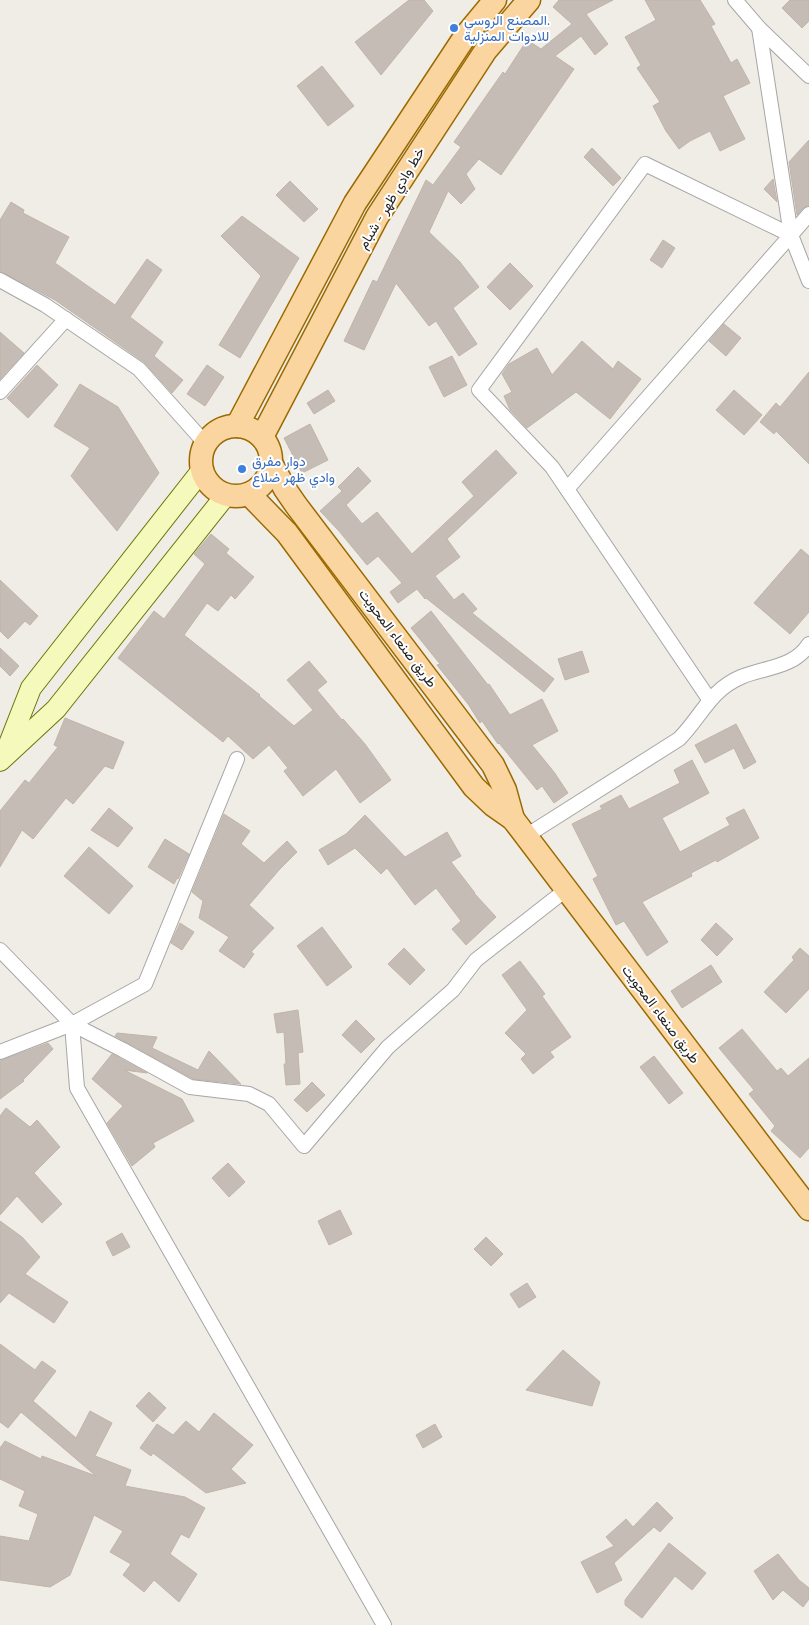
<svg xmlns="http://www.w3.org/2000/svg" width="809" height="1625" font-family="Montserrat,Vazirmatn,sans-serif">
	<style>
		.building { fill: #c5bcb5; stroke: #c2b4a8 }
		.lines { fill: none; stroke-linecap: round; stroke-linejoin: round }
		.street-casing { stroke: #a6a6a6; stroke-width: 16 }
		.secondary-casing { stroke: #697805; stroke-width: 22 }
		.primary-casing { stroke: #9a6a01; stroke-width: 25 }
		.street { stroke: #fff; stroke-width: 14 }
		.secondary { stroke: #f5f9bb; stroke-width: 20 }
		.primary { stroke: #fbd59f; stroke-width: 22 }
		.shop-dot { fill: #3f7fe0; stroke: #fff; stroke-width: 2 }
		.labels { text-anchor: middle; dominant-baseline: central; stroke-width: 4; stroke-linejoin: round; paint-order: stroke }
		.shop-label { font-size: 14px; fill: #366cbe; stroke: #fff; text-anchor: start }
		.street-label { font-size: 14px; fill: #1f1f1f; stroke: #fff }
	</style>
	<rect width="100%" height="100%" fill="#f0ede6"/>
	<!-- building -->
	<g class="building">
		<path d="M409,0H424L433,11L381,75L355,42Z"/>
		<path d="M559,0H613L586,14L608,44L595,55L581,36L555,56L574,69L501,175L479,159L466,174L475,189L461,204L448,191L429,232L460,262L479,287L453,308L477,344L459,356L436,321L429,326L396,283L364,350L344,341L373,280L377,282L426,180L433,185L461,147L454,142L503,72L505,74L527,40L541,49L572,24L553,7Z"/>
		<path d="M645,0H700L715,24L711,26L731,63L737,59L750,83L723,96L745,139L720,151L710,131L690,141L679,149L666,131L653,106L660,102L637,68L641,65L625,37L656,20Z"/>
		<path d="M790,0H809V21L802,28L782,8Z"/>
		<path d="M322,66L354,106L328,126L297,86Z"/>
		<path d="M809,140V205L803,208L797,215L789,162Z"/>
		<path d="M592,148L621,178L613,186L584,157Z"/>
		<path d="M773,179L777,202L764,189Z"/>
		<path d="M290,181L318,209L304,222L276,195Z"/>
		<path d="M11,202L24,210L23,213L69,237L55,263L115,305L147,259L162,270L130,317L163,342L154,356L183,380L172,393L144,362L55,300L0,271V220Z"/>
		<path d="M242,216L299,258L240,358L219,345L261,276L221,236Z"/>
		<path d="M663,240L675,248L662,268L650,260Z"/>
		<path d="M510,263L533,286L510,310L487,287Z"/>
		<path d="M724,324L741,338L726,356L709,341Z"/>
		<path d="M0,332L24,353L0,379Z"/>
		<path d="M582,341L613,369L618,361L641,379L610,419L576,392L527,428L510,410L504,396L512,392L502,374L509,364L537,348L552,375Z"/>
		<path d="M452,356L467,385L444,397L429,367Z"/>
		<path d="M37,365L58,385L28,418L7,398Z"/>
		<path d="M207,365L224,377L205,406L187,394Z"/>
		<path d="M809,372V464L776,431L774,434L760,422L776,403L780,407Z"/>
		<path d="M80,384L118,407L159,473L117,531L71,476L90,448L54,426Z"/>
		<path d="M328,390L335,401L314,414L307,403Z"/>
		<path d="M734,390L762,415L744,435L716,410Z"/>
		<path d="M310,424L328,460L302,473L284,438Z"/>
		<path d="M496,450L517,473L447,539L460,557L435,576L454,600L463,593L477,609L472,613L554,679L544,692L426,598L425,599L417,589L398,603L390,592L402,583L378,556L367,565L339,531L320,511L342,491L338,487L358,467L371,481L346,505L362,524L377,512L412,554L474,496L462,482Z"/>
		<path d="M211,534L229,549L226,553L254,577L235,599L231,595L218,611L207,603L184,635L260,695L259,696L294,726L313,710L287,680L309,661L327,682L317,690L342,720L343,719L365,744L391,780L360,803L336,769L303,796L284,771L288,768L269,745L253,759L228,736L223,742L118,658L154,611L164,619L205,564L194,554Z"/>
		<path d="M801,549L809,556V612L790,634L754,603Z"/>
		<path d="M0,580L38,616L30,625L25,621L8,639L0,631Z"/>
		<path d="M431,611L488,685L489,684L510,715L542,699L558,731L532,745L554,772L568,793L554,803L542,786L537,790L499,743L498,744L482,721L480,723L468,704L437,665L440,664L411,628Z"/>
		<path d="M0,648L19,666L10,676L0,666Z"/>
		<path d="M582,651L589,672L565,680L558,659Z"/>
		<path d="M65,718L124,742L113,769L105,766L73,804L66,798L33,839L22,830L0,867V811L25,780L29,783L58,747L54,745Z"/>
		<path d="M736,724L756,762L744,769L734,748L705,763L695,745Z"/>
		<path d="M692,760L709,793L662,818L680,852L730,825L726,818L744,809L759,838L717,862L716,860L691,873L692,876L642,902L668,942L647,956L624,921L616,925L593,879L598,876L572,824L602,809L600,806L621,795L629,809L680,783L674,770Z"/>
		<path d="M109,808L133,828L118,847L91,830Z"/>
		<path d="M224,814L250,831L241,844L264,863L287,841L297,852L279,870L249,905L274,928L251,952L254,954L244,968L219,951L229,937L199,918L203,901L192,892Z"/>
		<path d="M365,815L405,857L447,832L461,856L451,862L475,893H474L496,917L466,945L452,929L461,921L436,888L415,905L387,868L381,874L355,848L328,865L319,850L346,834Z"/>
		<path d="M165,839L189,854L178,879L177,878L174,884L148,867Z"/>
		<path d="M89,847L133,886L109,914L64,876Z"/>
		<path d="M180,923L194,932L182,950L171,943Z"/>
		<path d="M716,923L733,939L717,956L701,940Z"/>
		<path d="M322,927L352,967L327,986L297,946Z"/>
		<path d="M404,948L425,970L410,985L388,964Z"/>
		<path d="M800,948L809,956V989L786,1013L764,992L794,960L792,957Z"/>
		<path d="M520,961L545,994L542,996L571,1037L550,1052L554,1057L533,1074L521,1059L526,1054L505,1033L527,1010L502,975Z"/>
		<path d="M711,965L722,982L682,1008L671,991Z"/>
		<path d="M298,1010L303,1052L298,1053L300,1084L286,1085L284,1064H286L284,1032L277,1033L274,1014Z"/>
		<path d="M356,1020L375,1039L361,1053L342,1035Z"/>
		<path d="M742,1029L777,1071L781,1068L788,1076L809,1058V1148L800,1158L771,1131L775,1126L749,1094L754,1090L719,1048Z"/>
		<path d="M117,1033L157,1037L152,1048L198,1070L209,1051L241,1084L193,1079L115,1036Z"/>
		<path d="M48,1043L53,1049L23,1080L24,1081L0,1099V1061Z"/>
		<path d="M112,1054L147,1073L124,1070L182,1099L194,1121L153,1143L155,1147L132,1166L107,1123L123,1106L92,1079Z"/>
		<path d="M654,1056L683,1093L669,1104L640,1067Z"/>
		<path d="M312,1082L325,1095L307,1112L294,1100Z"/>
		<path d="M6,1108L30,1127L37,1120L60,1147L34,1173L62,1204L42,1223L17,1196L0,1215V1116Z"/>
		<path d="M228,1163L245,1182L229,1197L212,1178Z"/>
		<path d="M340,1210L352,1234L329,1245L318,1221Z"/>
		<path d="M0,1221L22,1237L40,1257L25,1274L68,1302L54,1323L9,1293L0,1303Z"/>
		<path d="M122,1233L130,1247L113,1256L106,1242Z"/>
		<path d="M486,1237L503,1254L491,1266L474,1249Z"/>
		<path d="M527,1283L536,1297L519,1308L510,1294Z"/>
		<path d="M0,1344L35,1370L42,1361L56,1371L33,1401L76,1438L90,1411L112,1423L95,1456L131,1470L125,1486L185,1497L205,1508L189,1538L181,1534L170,1554L197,1574L179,1602L154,1580L144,1592L123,1575L131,1564L110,1552L123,1531L94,1515L70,1575L50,1587L0,1580V1536L29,1541L38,1514L19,1506L25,1491L0,1479V1448L5,1441L41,1459L42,1456L96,1476L21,1412L8,1428L0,1422Z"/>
		<path d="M563,1350L600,1382L592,1406L526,1390Z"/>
		<path d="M149,1392L166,1408L153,1422L136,1406Z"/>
		<path d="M214,1413L253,1445L231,1469L246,1483L206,1493L153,1453L151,1456L140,1448L157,1424L173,1435L186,1421L199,1432Z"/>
		<path d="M435,1424L442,1437L423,1448L416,1435Z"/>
		<path d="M657,1502L673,1518L660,1532L654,1527L614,1563L622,1580L597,1593L581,1562L614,1546L606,1537L626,1519L633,1527Z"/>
		<path d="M669,1543L706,1573L692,1590L675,1576L642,1618L625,1605V1600Z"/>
		<path d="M778,1554L799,1580L809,1588V1599L803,1607L783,1590L773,1600L754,1571Z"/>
	</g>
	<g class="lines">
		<defs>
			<g id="street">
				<path d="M735,0L759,28L809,76"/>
				<path d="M759,28L791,235"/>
				<path d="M809,214L791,235L809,281"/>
				<path d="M0,280L45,305L139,369L205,443"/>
				<path d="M0,392L66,319"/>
				<path d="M567,489L791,235"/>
				<path d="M709,699L552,467L479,390L645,164L791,235"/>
				<path d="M526,836L679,739C701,717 710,690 741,677C765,667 794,668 809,644"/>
				<path d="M0,950L72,1024L123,1050L190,1087L249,1094L269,1104L304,1146L388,1047L453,990L476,960L567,889"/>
				<path d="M72,1024L77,1088L384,1625"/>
				<path d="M0,1052L72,1024L145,984L237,759"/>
			</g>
			<g id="secondary">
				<path d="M7,749L31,688L202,470"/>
				<path d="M0,761L56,709L226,495"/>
			</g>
			<g id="primary">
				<path d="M237,426L355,203L466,35L495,0"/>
				<circle cx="236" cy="461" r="35"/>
				<path d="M262,437L377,217L486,50L529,0"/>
				<path d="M271,463L285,489L296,505L493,765L505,790L513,819"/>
				<path d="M249,494L287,533L474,787L493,805L513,819L809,1209"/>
			</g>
		</defs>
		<!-- street casing -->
		<use href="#street" class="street-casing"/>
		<!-- secondary casing -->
		<use href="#secondary" class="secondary-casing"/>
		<!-- primary casing -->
		<use href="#primary" class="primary-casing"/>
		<!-- street -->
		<use href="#street" class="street"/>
		<!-- secondary -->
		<use href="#secondary" class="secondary"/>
		<!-- primary -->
		<use href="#primary" class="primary"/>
	</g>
	<!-- markers -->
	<g class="shop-dot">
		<circle cx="454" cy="28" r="5"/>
		<circle cx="242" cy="469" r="5"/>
	</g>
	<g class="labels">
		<!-- shop labels -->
		<g class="shop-label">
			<text x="464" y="20">المصنع الروسي.<tspan x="464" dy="16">للادوات المنزلية</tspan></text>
			<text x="252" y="461">دوار مفرق<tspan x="252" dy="16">وادي ظهر ضلاع</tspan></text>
		</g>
		<!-- street labels -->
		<g class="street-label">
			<text transform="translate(391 198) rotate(-59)">خط وادي ظهر - شبام</text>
			<text transform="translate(398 638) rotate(53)">طريق صنعاء المحويت</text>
			<text transform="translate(661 1014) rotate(53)">طريق صنعاء المحويت</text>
		</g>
	</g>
</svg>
